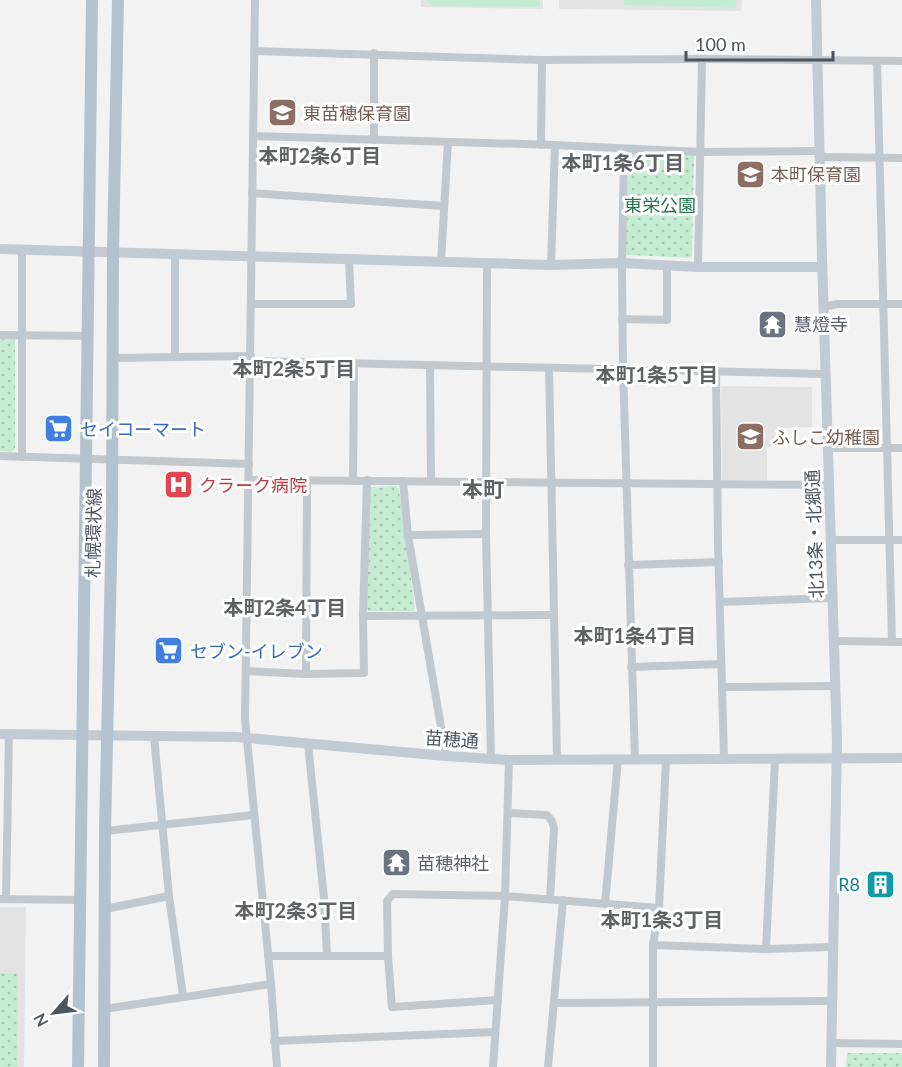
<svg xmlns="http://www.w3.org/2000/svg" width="902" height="1067" font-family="Lato,'Noto Sans JP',sans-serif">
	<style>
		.education { fill: #e4e3e3 }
		.park { fill: url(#park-dots) }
		.pitch { fill: #c6ebd3 }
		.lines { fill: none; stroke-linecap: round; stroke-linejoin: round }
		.street { stroke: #c1c9ce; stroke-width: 8 }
		.secondary { stroke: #c2cad3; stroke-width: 10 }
		.primary { stroke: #b4c2cd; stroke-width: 12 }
		.labels { text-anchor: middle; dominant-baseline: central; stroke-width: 6; stroke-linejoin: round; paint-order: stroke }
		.education-label { font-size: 18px; fill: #785e54; stroke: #fff; text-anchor: start }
		.park-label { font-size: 18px; fill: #22784a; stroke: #fff }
		.worship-label { font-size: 18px; fill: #5b616d; stroke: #fff; text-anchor: start }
		.shop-label { font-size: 18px; fill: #366cbe; stroke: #fff; text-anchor: start }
		.health-label { font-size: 18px; fill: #be3a42; stroke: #fff; text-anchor: start }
		.street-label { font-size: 18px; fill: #4b555d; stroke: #fff }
		.culture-label { font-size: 18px; fill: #0d838f; stroke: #fff; text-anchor: end }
		.neighbourhood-label { font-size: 20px; font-weight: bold; fill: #5f6265; stroke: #fff }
		.quarter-label { font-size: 21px; font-weight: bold; fill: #5f6265; stroke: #fff }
	</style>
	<defs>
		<pattern id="park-dots" width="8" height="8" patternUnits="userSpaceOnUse" patternTransform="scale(1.5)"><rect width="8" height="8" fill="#c6ebd3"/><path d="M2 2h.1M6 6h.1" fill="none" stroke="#a3c1ae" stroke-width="1.8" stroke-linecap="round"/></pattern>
	</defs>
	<rect width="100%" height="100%" fill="#f3f2f2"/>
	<!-- education -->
	<g class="education">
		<path d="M421,0H543V9L421,7Z"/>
		<path d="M559,0H742L741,11L559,9Z"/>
		<path d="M721,386L812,387V427L781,428L782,446L767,447V480H722Z"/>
		<path d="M0,907H26L24,1067H0Z"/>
	</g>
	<!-- park -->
	<g class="park">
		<path d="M632,153L694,155L692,256L690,258L628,255L625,252L629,155Z"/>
		<path d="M0,339H15V449L11,452L0,451Z"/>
		<path d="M396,486L399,489L415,608L413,611H369L366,608L369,487Z"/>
		<path d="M0,973L18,974L17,1067H0Z"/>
		<path d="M847,1053H902V1067H846Z"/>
	</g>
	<!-- pitch -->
	<g class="pitch">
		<path d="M426,0H539L540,7L431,6Z"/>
		<path d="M623,0H736V8L624,5Z"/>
	</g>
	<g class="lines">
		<!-- street -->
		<g class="street">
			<path d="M255,0L245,719L271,984L277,1067"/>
			<path d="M254,51L542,60L702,59L902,61"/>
			<path d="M877,61L892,642"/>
			<path d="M254,136L555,145L700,152L819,151"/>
			<path d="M374,140V53"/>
			<path d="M541,145L542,60"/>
			<path d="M624,149L622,270L623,368L635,759"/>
			<path d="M819,157L902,158"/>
			<path d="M252,193L444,206"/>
			<path d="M441,262L448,142"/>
			<path d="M487,263L486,534L491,759"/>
			<path d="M551,265L555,145"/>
			<path d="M698,267L702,59"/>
			<path d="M251,304H351L349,260"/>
			<path d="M823,307L837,304H902"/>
			<path d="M622,319L667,320V265"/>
			<path d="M0,335L88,336"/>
			<path d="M175,357V254"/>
			<path d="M113,358L251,356"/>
			<path d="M250,361L825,374"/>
			<path d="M430,365L431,481"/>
			<path d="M549,368L557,759"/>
			<path d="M716,371L718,545L724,759"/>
			<path d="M827,448H902"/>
			<path d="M0,456L249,464"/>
			<path d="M22,457V249"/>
			<path d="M249,480L830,485"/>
			<path d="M353,481L354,364"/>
			<path d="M403,481L408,535L446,756"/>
			<path d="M408,535L486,534"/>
			<path d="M831,540H902"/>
			<path d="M628,565L719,562"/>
			<path d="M720,602L832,598"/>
			<path d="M363,616L367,480"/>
			<path d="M833,641L902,642"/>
			<path d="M631,667L721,664"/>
			<path d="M246,671L306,674L364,673L363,616L553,615"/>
			<path d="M306,674L307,481"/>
			<path d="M722,687L835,686"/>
			<path d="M154,736L169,896L183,996"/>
			<path d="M308,744L324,898L327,956"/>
			<path d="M509,813L547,815L552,821L554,828L550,899"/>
			<path d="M105,831L254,815"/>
			<path d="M0,899L81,900"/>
			<path d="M6,899L9,734"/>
			<path d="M605,904L618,759"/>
			<path d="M105,909L169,896"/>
			<path d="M653,945L766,949L833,947"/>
			<path d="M766,949L775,760"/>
			<path d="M268,956H388L387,901L393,894L505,896L659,908"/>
			<path d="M388,956L392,1007L498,1000"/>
			<path d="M554,1003L833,1001"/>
			<path d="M104,1009L271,984"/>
			<path d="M274,1041L495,1032"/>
			<path d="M833,1043L902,1044"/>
			<path d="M493,1067L505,896L509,760"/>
			<path d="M548,1067L563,900"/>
			<path d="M653,1067V945L659,908L666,759"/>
		</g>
		<!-- secondary -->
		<g class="secondary">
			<path d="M816,0L822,257L837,742L831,1067"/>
			<path d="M0,249L551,265L622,263L698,267H822"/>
			<path d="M0,734L236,737L446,756L509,760L902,758"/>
		</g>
		<!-- primary -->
		<g class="primary">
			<path d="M78,1067L92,0"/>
			<path d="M104,1067L105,831L112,519L113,251L118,0"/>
		</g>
	</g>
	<!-- icons -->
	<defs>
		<symbol id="school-square" viewBox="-11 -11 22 22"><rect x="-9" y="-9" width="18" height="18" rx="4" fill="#8d6e63" stroke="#fff"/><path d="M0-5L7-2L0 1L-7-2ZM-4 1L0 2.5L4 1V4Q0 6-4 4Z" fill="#fff"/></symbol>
		<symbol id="temple-square" viewBox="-11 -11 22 22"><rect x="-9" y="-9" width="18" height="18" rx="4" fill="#6b7280" stroke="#fff"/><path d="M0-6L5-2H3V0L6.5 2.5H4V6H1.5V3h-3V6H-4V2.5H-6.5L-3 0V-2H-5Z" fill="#fff"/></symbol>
		<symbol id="supermarket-square" viewBox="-11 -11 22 22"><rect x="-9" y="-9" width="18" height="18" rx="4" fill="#3f7fe0" stroke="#fff"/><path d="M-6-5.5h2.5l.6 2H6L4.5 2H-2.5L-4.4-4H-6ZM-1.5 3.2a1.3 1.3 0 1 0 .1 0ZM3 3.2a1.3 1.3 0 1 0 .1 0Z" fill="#fff"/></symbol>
		<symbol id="hospital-square" viewBox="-11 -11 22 22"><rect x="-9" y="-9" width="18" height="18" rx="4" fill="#e0444e" stroke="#fff"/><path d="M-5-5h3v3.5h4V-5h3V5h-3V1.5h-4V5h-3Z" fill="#fff"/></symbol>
		<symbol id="building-square" viewBox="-11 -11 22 22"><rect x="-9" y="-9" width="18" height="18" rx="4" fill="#0f9aa8" stroke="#fff"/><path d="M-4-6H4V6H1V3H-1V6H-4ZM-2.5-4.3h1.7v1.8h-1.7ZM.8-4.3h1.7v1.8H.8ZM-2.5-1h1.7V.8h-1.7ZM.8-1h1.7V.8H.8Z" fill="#fff"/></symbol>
	</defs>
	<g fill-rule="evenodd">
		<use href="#school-square" x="266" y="96" width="33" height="33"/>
		<use href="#school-square" x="734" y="158" width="33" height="33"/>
		<use href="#temple-square" x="756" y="308" width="33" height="33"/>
		<use href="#supermarket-square" x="42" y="412" width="33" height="33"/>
		<use href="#school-square" x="734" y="420" width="33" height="33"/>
		<use href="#hospital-square" x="162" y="468" width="33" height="33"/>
		<use href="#supermarket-square" x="152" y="634" width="33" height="33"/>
		<use href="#temple-square" x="380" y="846" width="33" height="33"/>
		<use href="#building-square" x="864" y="868" width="33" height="33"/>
	</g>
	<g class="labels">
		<!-- education labels -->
		<g class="education-label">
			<text x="303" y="113">東苗穂保育園</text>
			<text x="771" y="174">本町保育園</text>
			<text x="772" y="437">ふしこ幼稚園</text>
		</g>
		<!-- park labels -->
		<g class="park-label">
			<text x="660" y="205">東栄公園</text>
		</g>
		<!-- worship labels -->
		<g class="worship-label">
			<text x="794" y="324">慧燈寺</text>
			<text x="417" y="863">苗穂神社</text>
		</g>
		<!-- shop labels -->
		<g class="shop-label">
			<text x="80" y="429">セイコーマート</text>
			<text x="190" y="651">セブン-イレブン</text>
		</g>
		<!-- health labels -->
		<g class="health-label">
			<text x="199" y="485">クラーク病院</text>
		</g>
		<!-- street labels -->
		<g class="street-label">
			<text transform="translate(93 533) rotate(-89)">札幌環状線</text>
			<text transform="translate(814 534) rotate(-92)">北13条・北郷通</text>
			<text transform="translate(452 739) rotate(4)">苗穂通</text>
		</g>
		<!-- culture labels -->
		<g class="culture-label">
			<text x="860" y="884">R8</text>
		</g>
		<!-- neighbourhood labels -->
		<g class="neighbourhood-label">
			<text x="320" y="155">本町2条6丁目</text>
			<text x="623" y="162">本町1条6丁目</text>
			<text x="294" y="368">本町2条5丁目</text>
			<text x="657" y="374">本町1条5丁目</text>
			<text x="285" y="607">本町2条4丁目</text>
			<text x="635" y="635">本町1条4丁目</text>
			<text x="296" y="910">本町2条3丁目</text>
			<text x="662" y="919">本町1条3丁目</text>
		</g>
		<!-- quarter labels -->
		<g class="quarter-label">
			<text x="483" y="488">本町</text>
		</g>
	</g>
	<!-- north arrow -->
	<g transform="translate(54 1013) rotate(242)" stroke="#ffffff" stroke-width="4.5" paint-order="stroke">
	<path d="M0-4.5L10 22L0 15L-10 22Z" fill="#4b555d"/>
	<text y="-9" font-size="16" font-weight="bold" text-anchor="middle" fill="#4b555d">N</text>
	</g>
	<!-- scale -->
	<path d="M686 51v9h147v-9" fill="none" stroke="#4b555d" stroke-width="3"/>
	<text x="695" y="51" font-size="18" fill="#4b555d" stroke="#ffffff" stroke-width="4.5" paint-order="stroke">100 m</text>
</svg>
